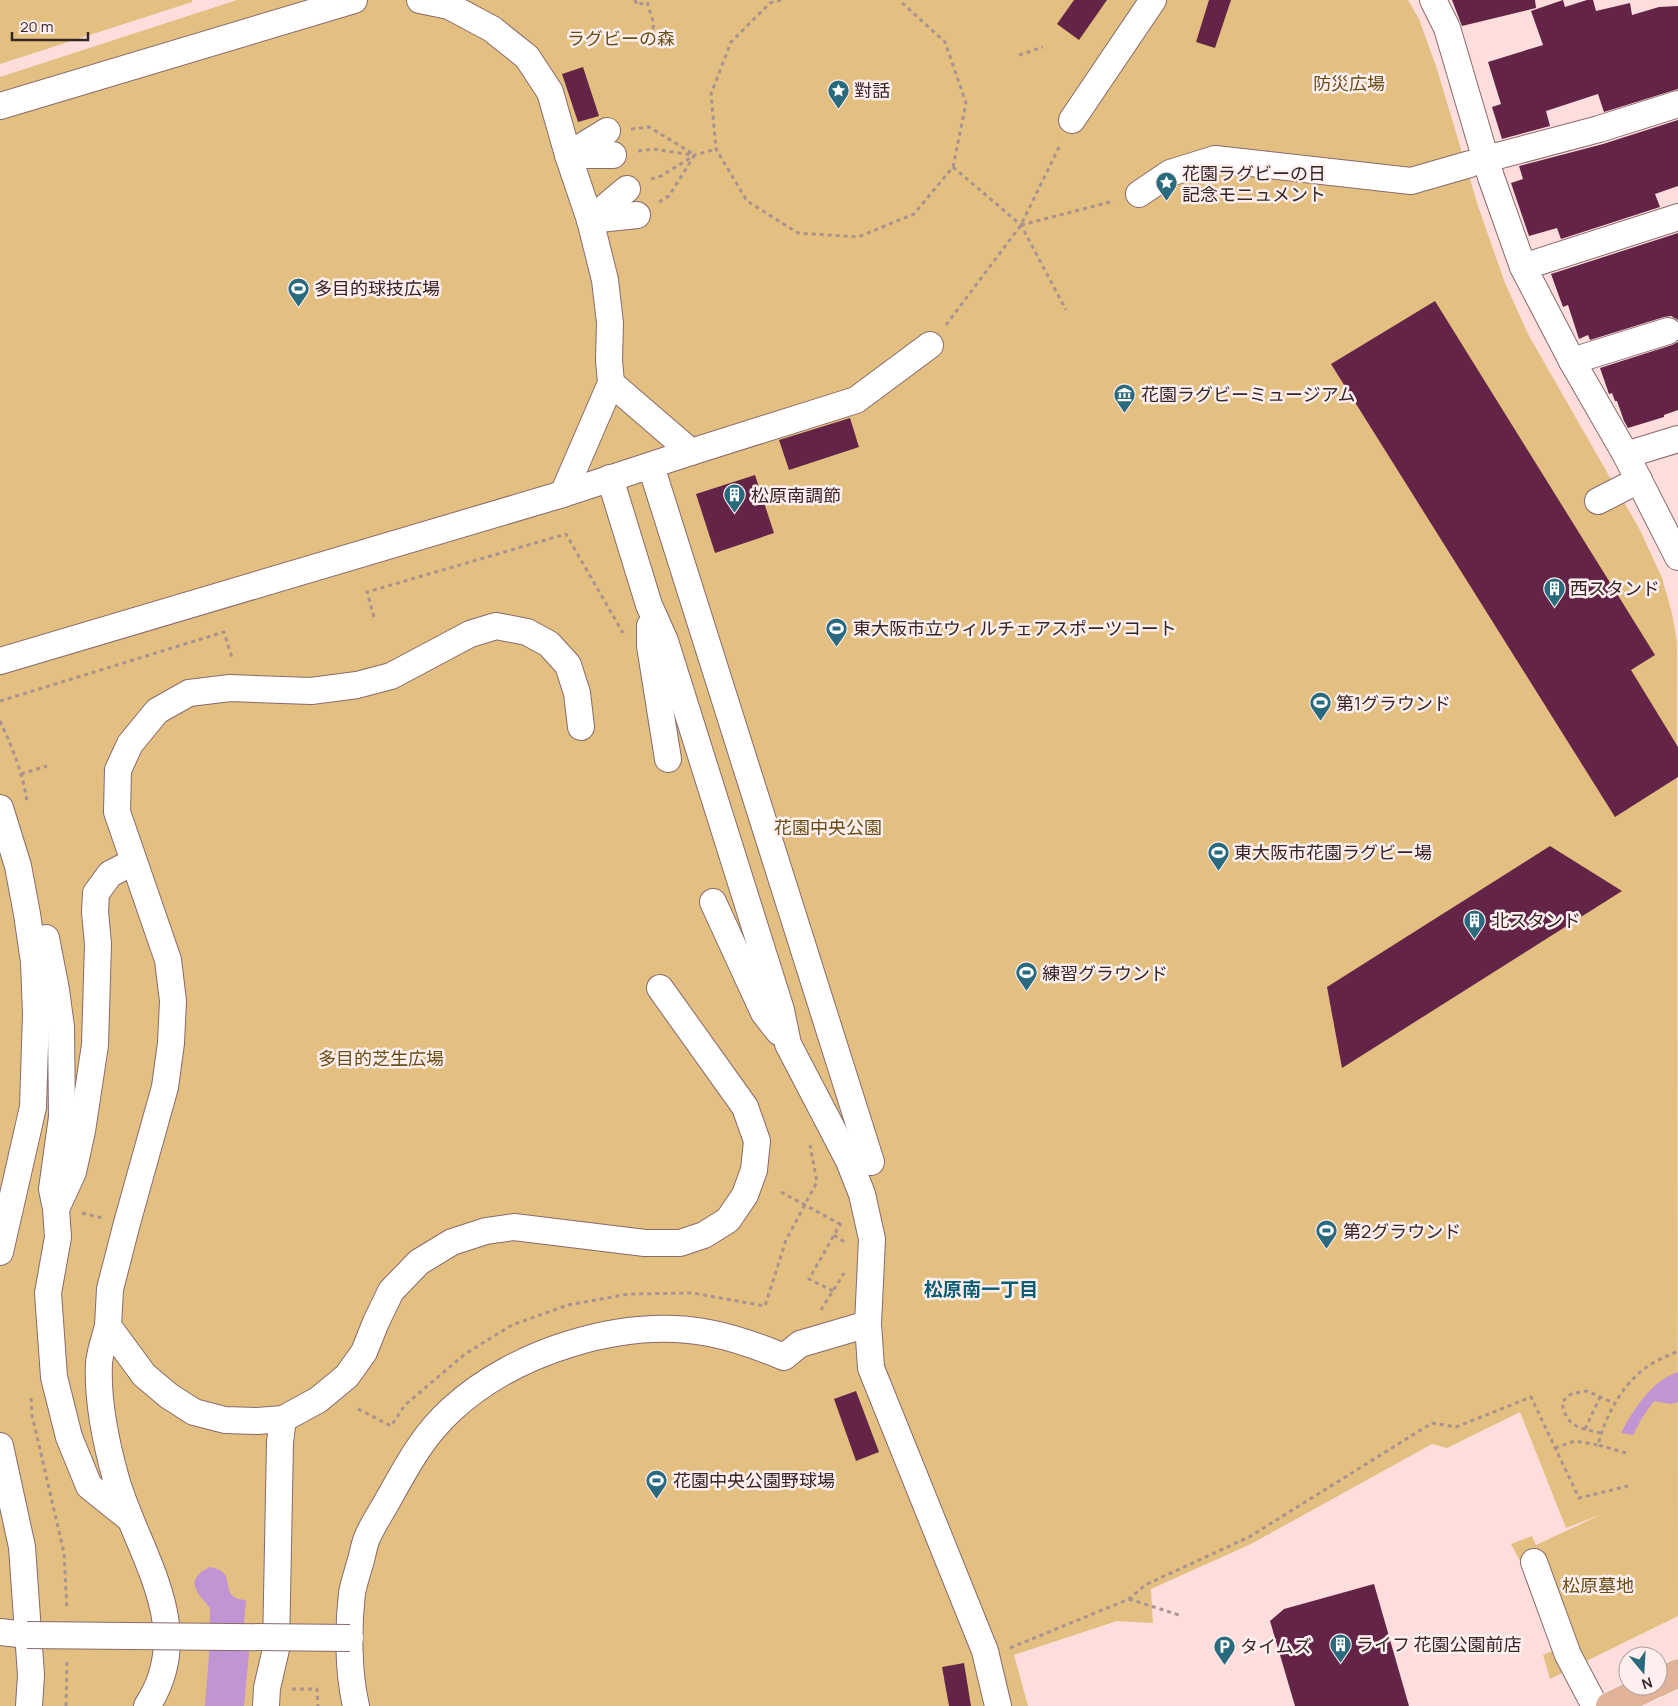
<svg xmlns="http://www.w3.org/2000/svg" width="1678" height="1706" font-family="Manrope,'Noto Sans JP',sans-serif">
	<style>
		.green { fill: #e3c081 }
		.water { fill: #c194d3 }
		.building { fill: #632448 }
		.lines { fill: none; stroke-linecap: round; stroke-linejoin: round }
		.minor-casing { stroke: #8a6969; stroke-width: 28 }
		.major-casing { stroke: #fff; stroke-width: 29 }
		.path { stroke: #aa9291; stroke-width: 3; stroke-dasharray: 4 4; stroke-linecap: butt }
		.minor { stroke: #fff; stroke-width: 26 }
		.major { stroke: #e0b398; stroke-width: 28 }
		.minor-bridge-casing { stroke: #8a6969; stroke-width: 28; stroke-linecap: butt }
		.minor-bridge { stroke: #fff; stroke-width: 26 }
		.labels { text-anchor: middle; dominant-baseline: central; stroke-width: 5; stroke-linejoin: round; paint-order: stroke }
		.park-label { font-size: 18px; fill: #684d15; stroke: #ffefef }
		.poi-label { font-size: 18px; fill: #342625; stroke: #ffefef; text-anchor: start }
		.neighbourhood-label { font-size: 19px; font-weight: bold; fill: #085f74; stroke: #ffefef }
	</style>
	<rect width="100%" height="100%" fill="#fddedd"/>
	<!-- green -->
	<g class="green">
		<path d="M0,0H192V2L0,64Z"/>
		<path d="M237,0H1408L1419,19L1437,69L1478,206L1505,283L1528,334L1640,530L1662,578L1672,613L1677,642L1678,1616L1550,1679L1543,1655L1557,1649L1519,1559L1511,1544L1532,1536L1536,1545L1602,1514L1566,1528L1520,1412L1447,1448L1432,1444L1251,1544L1151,1589L1153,1623L1117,1621L1014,1655L1028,1706H0V77Z"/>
	</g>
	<!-- water -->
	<g class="water">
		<path d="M1678,1372V1402L1671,1404L1654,1401L1642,1418L1633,1435L1621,1433C1634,1409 1651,1381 1678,1372Z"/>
		<path d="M210,1567C236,1572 222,1588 234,1597C237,1599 242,1600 246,1600L244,1622L249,1653L244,1706H205L209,1655L210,1608C197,1592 183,1580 210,1567Z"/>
	</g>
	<!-- building -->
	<g class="building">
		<path d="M1074,0H1107L1079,40L1057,24Z"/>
		<path d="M1209,0H1231L1215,48L1196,42Z"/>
		<path d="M1452,0H1535L1536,8L1462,26Z"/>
		<path d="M1563,0L1565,7L1587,0H1593L1596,11L1630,3L1632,15L1659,7L1678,6V89L1604,112L1598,94L1546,111L1550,126L1502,139L1492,107L1501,104L1488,62L1543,45L1531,11Z"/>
		<path d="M583,67L599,116L578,122L562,74Z"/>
		<path d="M1678,120V186L1655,194L1660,207L1561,239L1557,228L1529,236L1511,183L1523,179L1519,166L1603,144Z"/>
		<path d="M1678,233V320L1671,316L1664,317L1590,340L1588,335L1579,339L1568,305L1563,307L1551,274Z"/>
		<path d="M1435,301L1655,655L1631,670L1678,747V777L1615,817L1331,364Z"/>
		<path d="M1678,342V410L1664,415V417L1628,428L1624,421L1617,401H1615L1612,393L1609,394L1600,368L1672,345Z"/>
		<path d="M850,418L859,447L789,470L779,440Z"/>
		<path d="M755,475L774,533L715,553L696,494Z"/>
		<path d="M1550,846L1622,891L1342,1068L1327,987Z"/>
		<path d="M856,1391L879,1452L856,1461L834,1399Z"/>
		<path d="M1374,1584L1409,1706H1295L1270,1621L1284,1609Z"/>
		<path d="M964,1663L971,1706H949L942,1667Z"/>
	</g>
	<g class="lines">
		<defs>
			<g id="minor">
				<path d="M420,0L449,6L492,29L527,57L550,92L568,155L590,220L605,280L610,323L609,360L611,383L563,494"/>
				<path d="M1433,0L1447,28L1491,177L1523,267L1572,361L1626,455L1678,557"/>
				<path d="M0,106L354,0"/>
				<path d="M1072,120L1153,0"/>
				<path d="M568,155L607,131"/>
				<path d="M568,155H613"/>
				<path d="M1486,159L1599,129L1678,104"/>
				<path d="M1139,194L1170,173L1215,159L1411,181L1470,164"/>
				<path d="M590,220L627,189"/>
				<path d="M590,220L637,215"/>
				<path d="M1523,267L1678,217"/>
				<path d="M1572,361L1668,331"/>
				<path d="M611,383L691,452"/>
				<path d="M1626,455L1678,439"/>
				<path d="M651,466L871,1162"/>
				<path d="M610,478L649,605L665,641L781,1010L788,1044L849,1161L862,1194L872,1239L868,1324L871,1368L985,1651L998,1706"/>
				<path d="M1598,501L1639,480"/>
				<path d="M650,626V646L668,759"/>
				<path d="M0,661L563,494L691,452L856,400L930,345"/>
				<path d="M581,727L577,693L568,665L549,644L527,632L496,626L470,634L391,676L357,685L311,691L230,688L189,693L157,711L130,744L118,770L117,812L168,960L173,1001L171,1043L165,1087L127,1223L110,1289L108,1326L144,1375L169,1396L194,1412L225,1420L257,1421L283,1419L318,1400L347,1376L364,1352L376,1322L391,1291L419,1262L452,1242L486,1231L514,1227L645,1243H680L704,1235L728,1220L745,1195L754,1170L757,1141L745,1107L660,988"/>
				<path d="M0,808L18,866L27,914L34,962L36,1014L33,1107L0,1252"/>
				<path d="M713,902L764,1013L779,1032"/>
				<path d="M46,938L56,990L61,1027L62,1117L52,1189L55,1204"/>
				<path d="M108,1326C105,1338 100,1351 99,1363C97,1402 106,1443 116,1479C138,1555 198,1628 147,1706"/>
				<path d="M0,1446L22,1547L31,1675L29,1706"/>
				<path d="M130,1519L89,1486L69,1437L54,1377L48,1293L58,1237L56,1209L73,1172L82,1131L95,1045L98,944L95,912L96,893L110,874L133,862"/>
				<path d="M1534,1562L1568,1655L1595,1706"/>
				<path d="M0,1632L27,1635"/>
				<path d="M266,1706L267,1688L276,1649L280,1442L283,1419"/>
				<path d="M356,1706C348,1672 348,1628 352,1593C354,1582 358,1571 361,1560C363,1553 364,1545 367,1538C373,1524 382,1511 389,1498C407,1466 423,1435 452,1409C515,1351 624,1317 709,1333C735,1338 760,1347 784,1357L800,1344L868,1324"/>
			</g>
			<g id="major">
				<path d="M1658,1683L1678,1673"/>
				<path d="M1610,1706L1651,1686"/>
			</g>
		</defs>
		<!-- minor casing -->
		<use href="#minor" class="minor-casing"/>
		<!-- major casing -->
		<use href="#major" class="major-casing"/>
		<!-- path -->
		<g class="path">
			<path d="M635,0L637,5L647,2L654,24L651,37L658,45"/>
			<path d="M781,0L770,3L731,42L711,94L716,149L747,201L798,233L858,237L914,214L953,167L966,103L945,42L899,0"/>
			<path d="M1019,55L1043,47"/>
			<path d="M631,129L649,127L695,155"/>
			<path d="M638,151L653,149L692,155"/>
			<path d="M953,167L1021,225L1066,310"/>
			<path d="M651,179L661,176L695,155L716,149"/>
			<path d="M659,202L669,196L694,156"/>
			<path d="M1021,225L1114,201"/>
			<path d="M946,325L1021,225L1061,143"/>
			<path d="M374,617L367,592L566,534L623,633"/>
			<path d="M0,701L224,632L232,658"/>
			<path d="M0,721C12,747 23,773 27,802"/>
			<path d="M21,774L47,766"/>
			<path d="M781,1192L840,1224"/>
			<path d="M82,1213L103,1218"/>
			<path d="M834,1235L846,1243"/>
			<path d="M833,1291L809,1279L841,1223"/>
			<path d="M821,1310L844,1273"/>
			<path d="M31,1398L32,1415L64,1553L67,1610"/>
			<path d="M358,1409L391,1426L405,1405L465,1354L512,1325L568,1305L629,1294L693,1293L765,1306L786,1240L817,1182L810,1145"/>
			<path d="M1585,1429L1600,1397"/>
			<path d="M1601,1433C1579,1428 1566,1427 1562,1402L1571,1394L1587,1391L1614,1403"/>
			<path d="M1555,1448L1575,1441L1598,1445"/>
			<path d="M1626,1453L1598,1445C1606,1414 1624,1380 1653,1363C1661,1358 1670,1355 1678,1351"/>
			<path d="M1129,1599L1182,1616"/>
			<path d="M1010,1648L1129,1599L1145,1585L1249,1537L1432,1423L1456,1427L1531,1397L1579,1498L1628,1486"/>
			<path d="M292,1689H317L318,1706"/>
			<path d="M66,1706L67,1662"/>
		</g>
		<!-- minor -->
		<use href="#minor" class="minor"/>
		<!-- major -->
		<use href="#major" class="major"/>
		<defs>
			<path id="minor-bridge" d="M27,1635L350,1638"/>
		</defs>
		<!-- minor-bridge casing -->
		<use href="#minor-bridge" class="minor-bridge-casing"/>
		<!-- minor-bridge -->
		<use href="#minor-bridge" class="minor-bridge"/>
	</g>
	<!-- icons -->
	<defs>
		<symbol id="sight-pin" viewBox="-11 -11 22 30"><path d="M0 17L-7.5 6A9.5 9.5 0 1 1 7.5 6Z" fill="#296a7e" stroke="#ffefef"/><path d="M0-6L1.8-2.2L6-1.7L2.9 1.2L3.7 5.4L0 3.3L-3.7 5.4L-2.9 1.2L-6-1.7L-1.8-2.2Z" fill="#fff"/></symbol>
		<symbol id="stadium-pin" viewBox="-11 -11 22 30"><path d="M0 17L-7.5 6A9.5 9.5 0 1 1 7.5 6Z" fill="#296a7e" stroke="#ffefef"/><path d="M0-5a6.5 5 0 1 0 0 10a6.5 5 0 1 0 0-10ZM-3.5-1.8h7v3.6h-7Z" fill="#fff"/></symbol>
		<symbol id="museum-pin" viewBox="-11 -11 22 30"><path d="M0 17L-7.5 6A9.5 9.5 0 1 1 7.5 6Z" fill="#296a7e" stroke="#ffefef"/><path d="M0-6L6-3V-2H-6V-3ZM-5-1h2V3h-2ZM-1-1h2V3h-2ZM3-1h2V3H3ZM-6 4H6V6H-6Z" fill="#fff"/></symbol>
		<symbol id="building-pin" viewBox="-11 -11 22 30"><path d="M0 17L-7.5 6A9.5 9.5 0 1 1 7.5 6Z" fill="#296a7e" stroke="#ffefef"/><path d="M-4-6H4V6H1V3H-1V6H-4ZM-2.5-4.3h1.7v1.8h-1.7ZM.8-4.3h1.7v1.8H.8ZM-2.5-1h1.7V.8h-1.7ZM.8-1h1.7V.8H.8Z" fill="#fff"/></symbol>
		<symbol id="parking-pin" viewBox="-11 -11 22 30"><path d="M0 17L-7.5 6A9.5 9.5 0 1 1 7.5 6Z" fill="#296a7e" stroke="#ffefef"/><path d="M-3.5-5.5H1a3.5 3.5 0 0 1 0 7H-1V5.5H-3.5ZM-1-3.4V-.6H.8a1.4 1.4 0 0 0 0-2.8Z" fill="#fff"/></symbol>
	</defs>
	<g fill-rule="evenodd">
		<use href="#sight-pin" x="826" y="78" width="25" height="34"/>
		<use href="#sight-pin" x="1154" y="170" width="25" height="34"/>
		<use href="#stadium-pin" x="286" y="276" width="25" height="34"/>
		<use href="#museum-pin" x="1112" y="382" width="25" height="34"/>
		<use href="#building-pin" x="722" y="482" width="25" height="34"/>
		<use href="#building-pin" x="1542" y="576" width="25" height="34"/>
		<use href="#stadium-pin" x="824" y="616" width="25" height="34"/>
		<use href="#stadium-pin" x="1308" y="690" width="25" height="34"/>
		<use href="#stadium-pin" x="1206" y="840" width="25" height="34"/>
		<use href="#building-pin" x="1462" y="908" width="25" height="34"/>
		<use href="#stadium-pin" x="1014" y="960" width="25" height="34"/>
		<use href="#stadium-pin" x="1314" y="1218" width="25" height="34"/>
		<use href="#stadium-pin" x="644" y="1468" width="25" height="34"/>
		<use href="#building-pin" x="1328" y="1632" width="25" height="34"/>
		<use href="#parking-pin" x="1212" y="1634" width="25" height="34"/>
	</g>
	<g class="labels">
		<!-- park labels -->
		<g class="park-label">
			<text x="621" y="38">ラグビーの森</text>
			<text x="1349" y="83">防災広場</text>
			<text x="828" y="827">花園中央公園</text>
			<text x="381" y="1058">多目的芝生広場</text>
			<text x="1598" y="1585">松原墓地</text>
		</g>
		<!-- poi labels -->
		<g class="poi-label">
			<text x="854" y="90">對話</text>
			<text x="1182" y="173">花園ラグビーの日<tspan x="1182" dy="21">記念モニュメント</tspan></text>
			<text x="314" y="288">多目的球技広場</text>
			<text x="1141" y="394">花園ラグビーミュージアム</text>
			<text x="751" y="495">松原南調節</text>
			<text x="1570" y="588">西スタンド</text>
			<text x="853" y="628">東大阪市立ウィルチェアスポーツコート</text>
			<text x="1336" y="703">第1グラウンド</text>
			<text x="1234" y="852">東大阪市花園ラグビー場</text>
			<text x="1491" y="920">北スタンド</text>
			<text x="1042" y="973">練習グラウンド</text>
			<text x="1343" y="1231">第2グラウンド</text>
			<text x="673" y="1480">花園中央公園野球場</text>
			<text x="1356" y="1644">ライフ 花園公園前店</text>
			<text x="1240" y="1646">タイムズ</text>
		</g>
		<!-- neighbourhood labels -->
		<g class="neighbourhood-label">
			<text x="981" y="1289">松原南一丁目</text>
		</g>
	</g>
	<!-- north arrow -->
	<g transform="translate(1643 1671) rotate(162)"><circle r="24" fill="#ffefef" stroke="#ae9f9e"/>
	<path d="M0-4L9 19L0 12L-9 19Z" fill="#296a7e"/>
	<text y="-8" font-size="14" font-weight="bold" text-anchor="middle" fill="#342625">N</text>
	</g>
	<!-- scale -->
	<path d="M12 32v8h76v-8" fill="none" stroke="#342625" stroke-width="2.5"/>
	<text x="20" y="32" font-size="15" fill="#342625" stroke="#ffefef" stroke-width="4" paint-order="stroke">20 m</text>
</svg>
